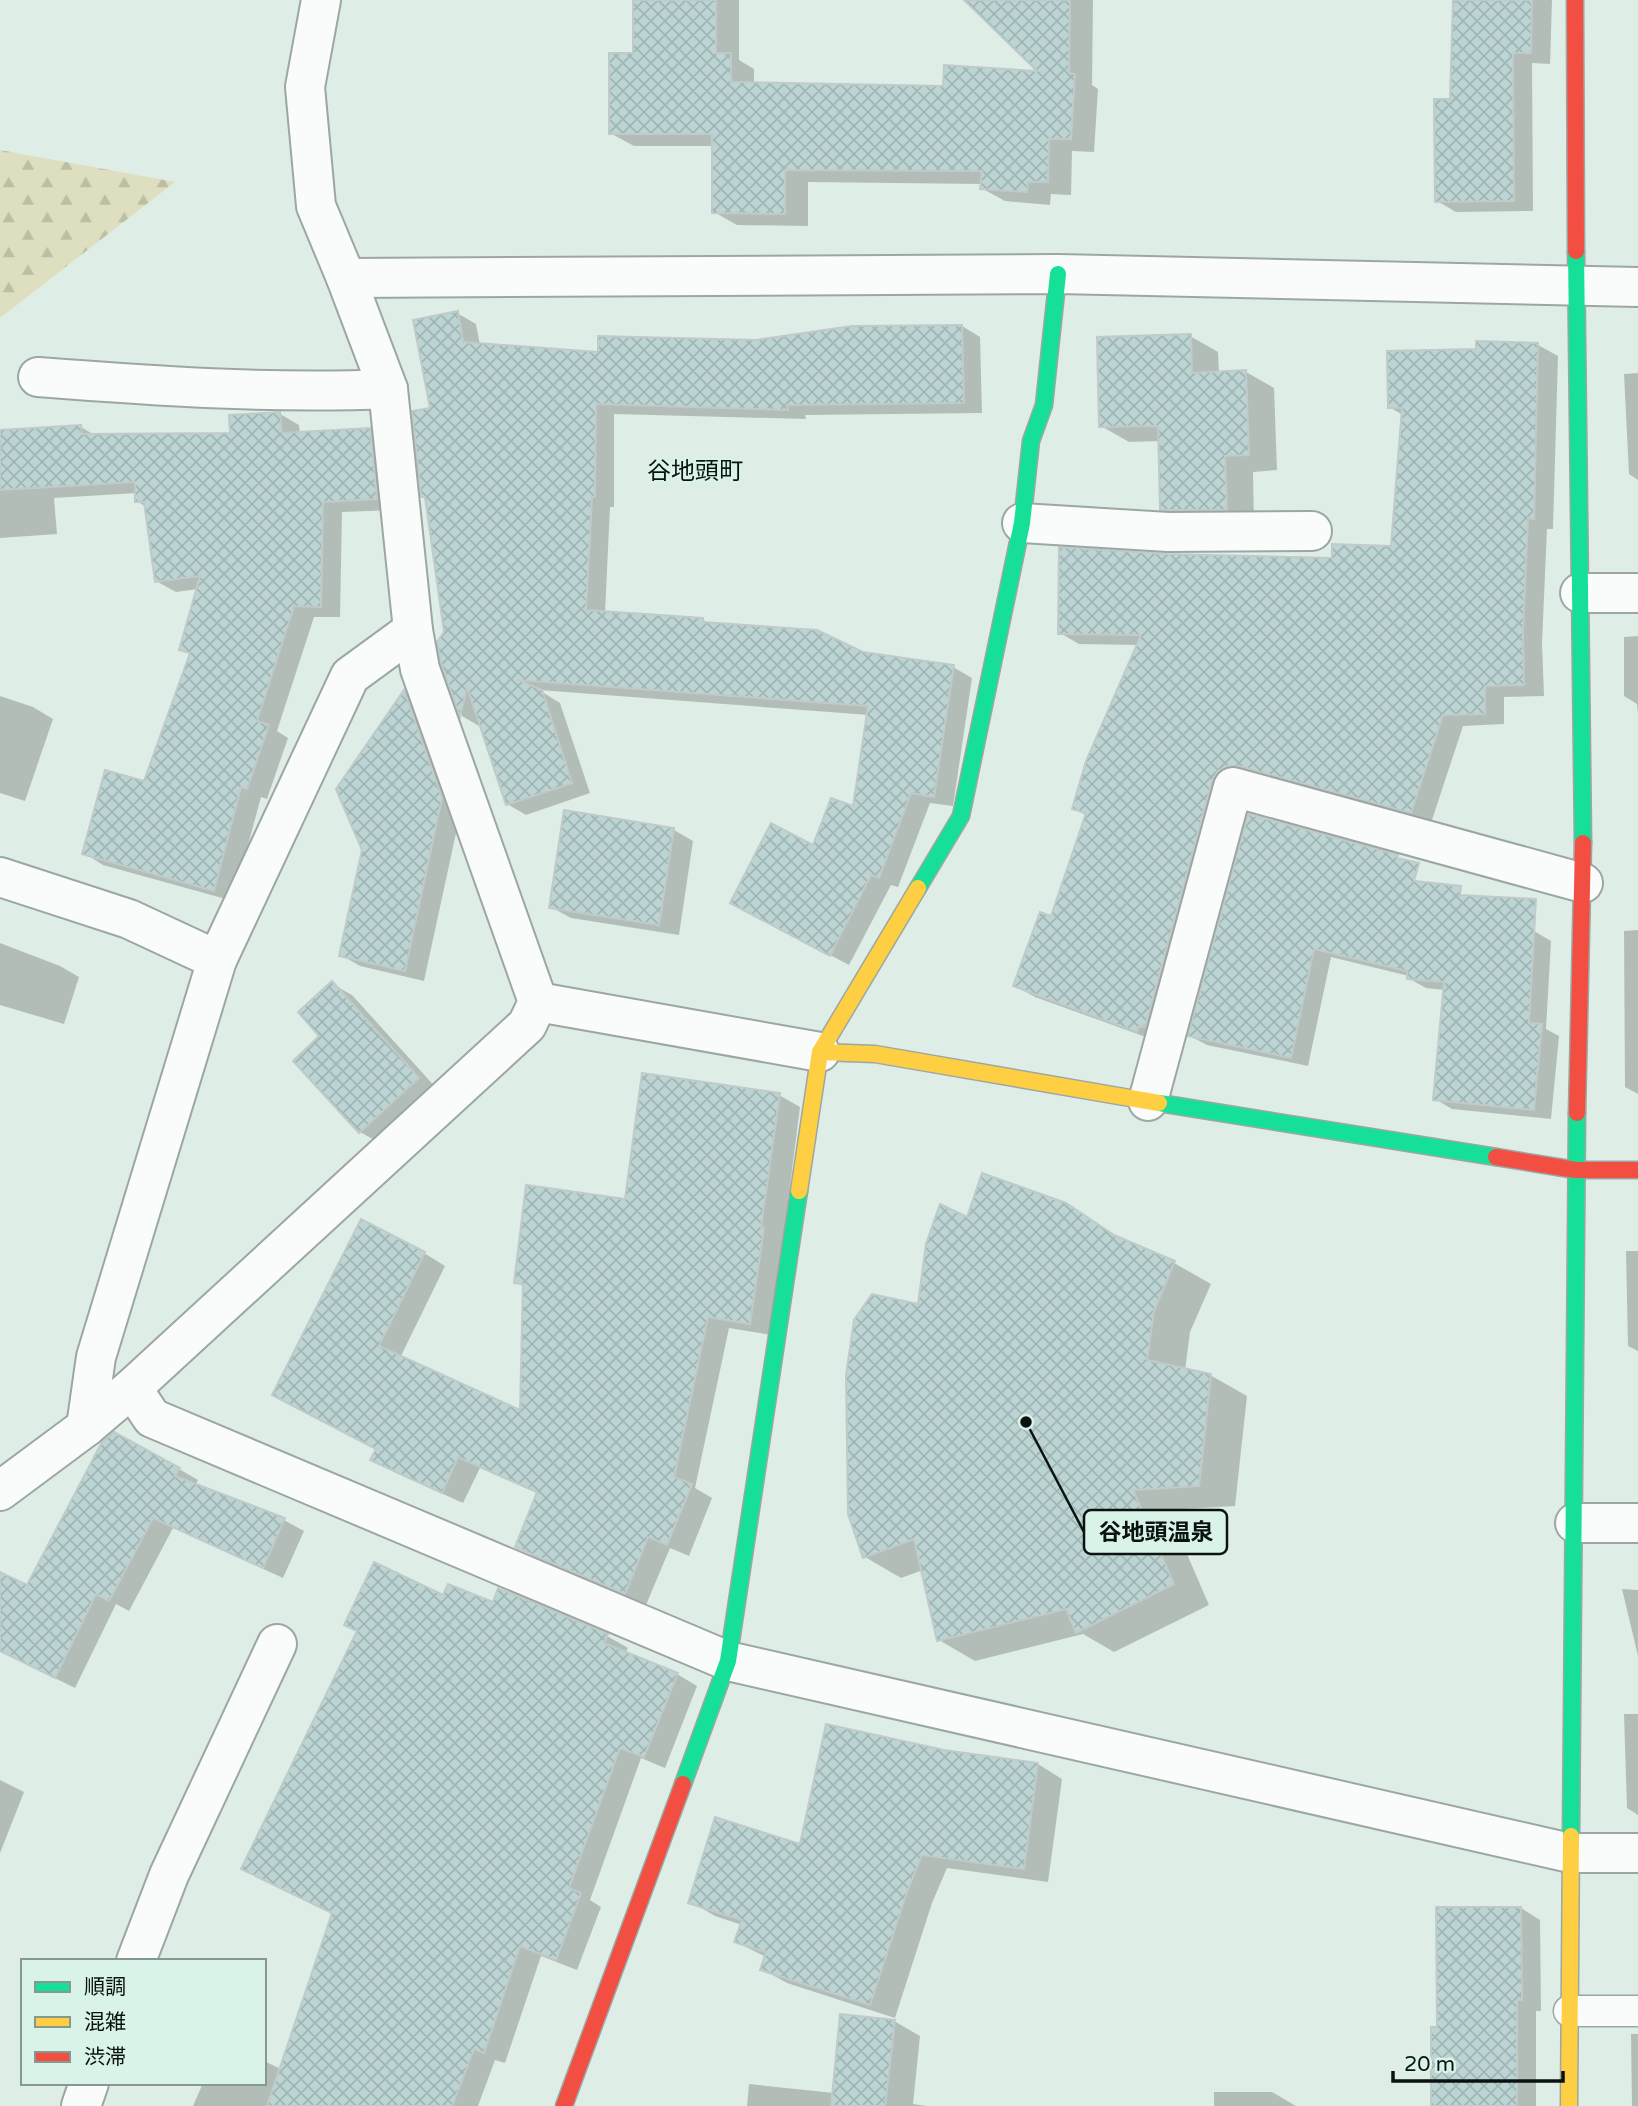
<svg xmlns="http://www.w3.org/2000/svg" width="1638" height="2106" font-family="'Varela Round','Noto Sans JP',sans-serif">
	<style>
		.forest { fill: url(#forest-firs) }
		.shadow { fill: #0003 }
		.building { fill: url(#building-cross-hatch); stroke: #c0cbc9; stroke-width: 2 }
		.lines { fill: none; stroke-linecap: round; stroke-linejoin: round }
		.lane-casing { stroke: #9ca7a3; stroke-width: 33 }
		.street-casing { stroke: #9ca7a3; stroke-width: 42 }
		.fast-casing { stroke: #9ca7a3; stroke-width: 19 }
		.slow-casing { stroke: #9ca7a3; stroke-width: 19 }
		.jam-casing { stroke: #9ca7a3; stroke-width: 19 }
		.lane { stroke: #fafcfb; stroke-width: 30 }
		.street { stroke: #fafcfb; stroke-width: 38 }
		.fast { stroke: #16e098; stroke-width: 16 }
		.slow { stroke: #ffcf43; stroke-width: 16 }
		.jam { stroke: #f24e42; stroke-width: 16 }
		.labels { text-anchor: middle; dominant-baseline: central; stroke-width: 5; stroke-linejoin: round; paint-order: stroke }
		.quarter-label { font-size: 24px; fill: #0a130f; stroke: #d9f3e8 }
		.leader { fill: none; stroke: #0a130f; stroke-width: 2.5 }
		.callout-dot { fill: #0a130f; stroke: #d9f3e8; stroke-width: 2.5 }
		.callout { fill: #d9f3e8; stroke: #0a130f; stroke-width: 2.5 }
		.callout-label { font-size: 23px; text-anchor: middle; font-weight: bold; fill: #0a130f }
	</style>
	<defs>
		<pattern id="forest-firs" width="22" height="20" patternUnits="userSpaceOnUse" patternTransform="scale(1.75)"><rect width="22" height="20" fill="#dedfc0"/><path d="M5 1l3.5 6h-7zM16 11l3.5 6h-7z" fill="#bdbea4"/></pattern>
		<pattern id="building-cross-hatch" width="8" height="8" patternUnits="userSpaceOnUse" patternTransform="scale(1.75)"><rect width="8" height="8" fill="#bcd5d4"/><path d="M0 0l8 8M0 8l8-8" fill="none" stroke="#a0b6b5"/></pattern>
	</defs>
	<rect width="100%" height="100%" fill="#dfede7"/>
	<!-- forest -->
	<path class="forest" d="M0,150L175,182L0,318Z"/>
	<!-- shadow -->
	<g class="shadow">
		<path d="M635,0H739V60L754,69V84L945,87L1042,73L966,0H1093L1092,85L1098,89L1094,152L1072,151L1071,195L1051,194L1050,205L1005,201L981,188L982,184L808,182V226L737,225L714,212V146H634L610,133L634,55Z"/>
		<path d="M1455,0H1552L1550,64L1532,63L1533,211L1456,212L1437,201L1452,101Z"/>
		<path d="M457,313L476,324L480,345L599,354L962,326L980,337L982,413L805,415L806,419L614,414V507H610L605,613L703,620L710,624L862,654L953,667L972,678L953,806L930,803L898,887L891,885L849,965L751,913L855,809L869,715L539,690L560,703L590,793L526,815L507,804L480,721L479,726L462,716L443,663L446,632L427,499L423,496L432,409Z"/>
		<path d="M1190,336L1218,352L1219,373L1246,372L1274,388L1277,470L1253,472L1254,525H1190L1162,509L1160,441L1129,442L1101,426Z"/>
		<path d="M1538,345L1558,356L1553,529H1547L1542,643L1544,696L1504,697V724L1463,726L1431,823L1247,776L1157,1041L1035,997L1015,986L1052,919L1087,816L1075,809L1138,645L1079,644L1060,633L1167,556L1334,559L1393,548L1403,415L1389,407L1478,351Z"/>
		<path d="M1638,373V480L1629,474L1624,374Z"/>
		<path d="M280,414L299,425L300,434L370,429L389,441L396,510L342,512L340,617H314L277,731L288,738L267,799L261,797L233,901L103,865L84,853L146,783L192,655L181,649L198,589L176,592L156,581L146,507L137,501V493L54,498L57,534L0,538V432L81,427L96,436L232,435Z"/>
		<path d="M1638,636V714L1637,704L1624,696V637Z"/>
		<path d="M405,692L424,703L461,810L424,981L360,966L341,955Z"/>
		<path d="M0,696L33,707L53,719L25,801L0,793Z"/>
		<path d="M565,812L674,830L693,841L679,935L571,918L551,907Z"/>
		<path d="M1250,816L1397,857L1414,866L1412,874L1359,878L1362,932L1534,931L1551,941L1546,1029L1559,1036L1551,1119L1452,1109L1435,1099L1445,990L1426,988L1408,978L1409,976L1331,957L1308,1066L1207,1045L1190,1036Z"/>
		<path d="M1638,930V1094L1625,1087L1624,931Z"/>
		<path d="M0,943L60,966L79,977L64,1024L0,1005Z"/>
		<path d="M332,984L352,995L438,1090L380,1143L360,1132L322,1036Z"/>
		<path d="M779,1095L800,1107L771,1335L729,1328L695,1488L712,1498L689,1556L670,1548L646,1605L538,1559L517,1547L539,1494L480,1468L463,1503L394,1472L373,1460L377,1449L295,1406L424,1253L445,1266L400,1358L522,1413L525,1287L515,1282L626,1200Z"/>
		<path d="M1066,1205L1128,1243L1174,1263L1211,1284L1190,1332L1185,1370L1210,1375L1247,1396L1235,1506L1168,1510L1209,1605L1114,1652L1083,1634L975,1661L939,1640L923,1570L901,1578L865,1557L920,1306L968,1220Z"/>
		<path d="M1626,1251H1638V1351L1628,1346Z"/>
		<path d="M179,1469L198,1480L195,1486L284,1520L304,1531L283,1578L173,1528L129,1611L116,1604L75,1688L0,1651V1574L27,1587Z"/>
		<path d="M1622,1589L1638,1590V1656Z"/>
		<path d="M444,1597L494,1604L607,1636L628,1648L625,1653L677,1674L697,1686L665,1768L641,1758L590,1900L601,1907L577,1970L541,1956L505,2063L495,2060L478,2106H193L203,2083H264V2061L281,2069Z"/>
		<path d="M1624,1714H1638V1815L1627,1808Z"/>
		<path d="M943,1751L1038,1764L1062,1779L1048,1882L947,1868L932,1903L895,2018L787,1983L762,1969L766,1957L736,1942L742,1925L715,1916L691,1902L801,1846Z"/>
		<path d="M0,1780L24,1792L0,1853Z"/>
		<path d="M1521,1908L1540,1920L1541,2011H1536V2106H1433L1439,2029Z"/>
		<path d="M894,2021L920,2036L913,2104L927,2106H747L749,2084L834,2093Z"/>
		<path d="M1631,2034H1638V2106H1632Z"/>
		<path d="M1214,2092H1272L1296,2106H1214Z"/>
	</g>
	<!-- building -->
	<g class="building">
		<path d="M633,0H716V53H731V82L943,86L944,65L1037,71L964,0H1070L1069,73L1075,74L1071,139H1049L1048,182H1028L1027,192L980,189L982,171L785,170V214L712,213V134H609V53H633Z"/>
		<path d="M1453,0H1532L1531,53H1513L1514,201L1435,202L1434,99H1450Z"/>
		<path d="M458,311L463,342L598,352V336L756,340L852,326L962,325L964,403L787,405L788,410L596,404L595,497H592L586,610L703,618V622L817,630L863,652L954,665L934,797L911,793L879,878L871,875L830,956L730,903L771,823L813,845L831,798L853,806L868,706L518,680L542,690L572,783L506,805L467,687L460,717L441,663L437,642L444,632L425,497H421L412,411L430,408L413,320Z"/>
		<path d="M1191,334L1192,373L1246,370L1249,455L1225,456L1227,510H1160L1158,426L1099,427L1097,337Z"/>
		<path d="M1476,341L1538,343L1534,519L1528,518L1523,631L1524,685L1485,686V714L1443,715L1411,813L1239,766H1228L1218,771L1212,781L1145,1027L1139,1026L1137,1032L1013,986L1040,912L1051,916L1086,813L1072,809L1086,761L1141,635L1058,634L1059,547L1167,554L1332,558V544L1391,546L1402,408H1388L1387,351L1476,349Z"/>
		<path d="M280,412L282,433L370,428L377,499L323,502L321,607L294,606L257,721L269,725L247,789L241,787L214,891L82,854L105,770L144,781L190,653L179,650L200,576L155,582L144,502H135V482L0,490V430L81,425L82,434L230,433L229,415Z"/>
		<path d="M404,690L442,798L405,971L339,956L362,850L336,789Z"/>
		<path d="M564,810L674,828L659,925L549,908Z"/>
		<path d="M1248,814L1398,855L1397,858L1419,863L1414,881L1461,886L1460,895L1536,899L1529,1023L1542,1024L1534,1110L1433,1100L1444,982L1407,979V971L1314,949L1291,1058L1188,1036Z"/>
		<path d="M332,981L419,1078L359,1133L293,1061L319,1036L298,1012Z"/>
		<path d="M642,1073L780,1093L761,1227L764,1228L750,1324L708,1317L674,1477L692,1484L667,1545L648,1537L625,1594L515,1547L537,1492L458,1457L442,1493L370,1460L376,1449L272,1395L361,1219L425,1252L379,1346L520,1410L523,1284L514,1283L526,1185L625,1199Z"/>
		<path d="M982,1173L1066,1203L1114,1235L1175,1261L1154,1311L1147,1360L1211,1374L1199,1486L1133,1490L1174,1584L1076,1633L1066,1609L937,1641L914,1539L863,1558L848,1514L846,1375L854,1320L872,1294L918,1304L926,1244L940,1204L967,1217Z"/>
		<path d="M114,1432L180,1468L175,1476L285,1518L263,1568L153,1518L109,1601L96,1594L55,1678L0,1651V1572L27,1585L102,1442Z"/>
		<path d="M374,1562L443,1595L448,1584L493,1602L498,1588L608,1634L604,1643L678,1673L644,1757L620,1748L569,1888L581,1893L556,1960L520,1946L484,2053L474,2049L452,2106H267L332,1913L241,1869L357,1631L344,1625Z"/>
		<path d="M826,1724L944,1750L1038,1763L1024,1869L922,1855L908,1889L870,2005L760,1970L766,1952L734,1942L742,1920L688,1903L715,1817L800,1844Z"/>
		<path d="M1436,1907H1521L1522,2000H1517V2106H1431V2027H1437Z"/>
		<path d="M840,2014L895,2020L885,2106H831Z"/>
	</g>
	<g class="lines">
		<defs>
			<path id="lane" d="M1569,2011H1638"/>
			<g id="street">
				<path d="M346,278L1058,274L1638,287"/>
				<path d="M38,377C155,386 270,394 388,389"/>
				<path d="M1022,523L1168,532L1312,531"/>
				<path d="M1580,593H1638"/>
				<path d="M0,877L129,919L217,960"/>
				<path d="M538,1002L820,1052"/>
				<path d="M1148,1101L1233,787L1583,883"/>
				<path d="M132,1388L152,1418L728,1661L1570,1853H1638"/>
				<path d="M86,1427L96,1357L217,960L350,676L413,630"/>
				<path d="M0,1491L86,1427L132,1388L527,1025L538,1002L420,669L413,630L388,389L346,278L316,206L305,87L321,0"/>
				<path d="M1575,1523H1638"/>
				<path d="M136,1961L169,1875L277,1644"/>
				<path d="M81,2106L89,2083"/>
			</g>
			<g id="fast">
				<path d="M1576,251L1583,843"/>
				<path d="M918,888L961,816L1022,523L1031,441L1044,405L1058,274"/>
				<path d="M1159,1103L1496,1157"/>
				<path d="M683,1784L728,1661L799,1191"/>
				<path d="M1571,1836L1577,1113"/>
			</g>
			<g id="slow">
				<path d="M820,1052L875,1054L1159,1103"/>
				<path d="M799,1191L820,1052L918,888"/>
				<path d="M1569,2106L1571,1836"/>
			</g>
			<g id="jam">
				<path d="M1575,0L1576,251"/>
				<path d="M1577,1113L1583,843"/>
				<path d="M1496,1157L1576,1170H1638"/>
				<path d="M564,2106L683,1784"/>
			</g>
		</defs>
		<!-- lane casing -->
		<use href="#lane" class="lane-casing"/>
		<!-- street casing -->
		<use href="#street" class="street-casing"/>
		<!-- fast casing -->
		<use href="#fast" class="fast-casing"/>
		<!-- slow casing -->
		<use href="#slow" class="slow-casing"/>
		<!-- jam casing -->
		<use href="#jam" class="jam-casing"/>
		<!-- lane -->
		<use href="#lane" class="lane"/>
		<!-- street -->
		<use href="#street" class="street"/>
		<!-- fast -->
		<use href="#fast" class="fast"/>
		<!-- slow -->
		<use href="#slow" class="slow"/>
		<!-- jam -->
		<use href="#jam" class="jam"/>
	</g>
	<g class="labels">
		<!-- quarter labels -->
		<g class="quarter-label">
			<text x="695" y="471">谷地頭町</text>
		</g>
	</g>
	<!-- callouts -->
	<path class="leader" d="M1026 1422L1084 1532"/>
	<circle class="callout-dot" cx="1026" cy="1422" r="7"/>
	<rect class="callout" x="1084" y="1510" width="143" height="44" rx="7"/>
	<g class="callout-label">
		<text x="1156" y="1540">谷地頭温泉</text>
	</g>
	<!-- legend -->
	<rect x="21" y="1959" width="245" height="126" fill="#d9f3e8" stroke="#869991" stroke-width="2"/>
	<rect x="35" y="1982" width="35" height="10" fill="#16e098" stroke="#869991" stroke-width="2"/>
	<text x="84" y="1994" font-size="21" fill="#0a130f">順調</text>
	<rect x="35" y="2017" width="35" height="10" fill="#ffcf43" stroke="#869991" stroke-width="2"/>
	<text x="84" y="2029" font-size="21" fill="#0a130f">混雑</text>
	<rect x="35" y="2052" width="35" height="10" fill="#f24e42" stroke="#869991" stroke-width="2"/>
	<text x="84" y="2064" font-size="21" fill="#0a130f">渋滞</text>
	<!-- scale -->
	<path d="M1393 2071v10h170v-10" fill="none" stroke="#0a130f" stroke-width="3.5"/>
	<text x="1404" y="2071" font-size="21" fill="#0a130f" stroke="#d9f3e8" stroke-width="5" paint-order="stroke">20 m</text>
</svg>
